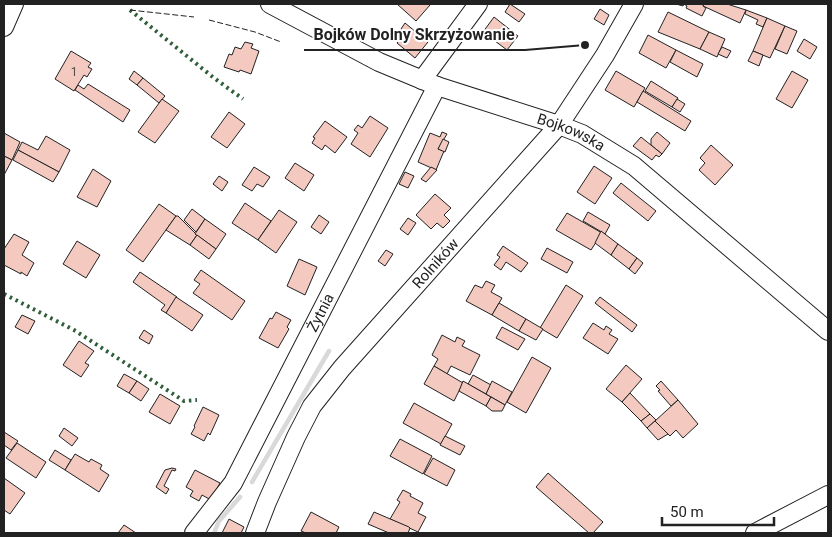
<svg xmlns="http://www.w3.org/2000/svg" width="832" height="537" font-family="Roboto,sans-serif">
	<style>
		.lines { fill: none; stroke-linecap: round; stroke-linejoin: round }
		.stream { stroke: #d9d9d9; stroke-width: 4.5 }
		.building { fill: #f3c9c0; stroke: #222 }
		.minor-casing { stroke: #222; stroke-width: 20 }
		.minor { stroke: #fff; stroke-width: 18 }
		.hedge { stroke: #2f5e38; stroke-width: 4; stroke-dasharray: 2.5 4; stroke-linecap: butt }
		.fence { stroke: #222; stroke-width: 1; stroke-dasharray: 6 2.5; stroke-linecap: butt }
		.labels { text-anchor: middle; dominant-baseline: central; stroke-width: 4; stroke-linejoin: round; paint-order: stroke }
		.number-label { font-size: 12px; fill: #564c4a }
		.street-label { font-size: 15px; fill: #222; stroke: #fff }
		.leader { fill: none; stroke: #222; stroke-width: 2 }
		.callout-dot { fill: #222; stroke: #fff; stroke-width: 2 }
		.callout-label { font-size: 16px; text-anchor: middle; font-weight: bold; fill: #222; stroke: #fff; stroke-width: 4; stroke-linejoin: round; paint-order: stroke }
	</style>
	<rect width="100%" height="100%" fill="#fff"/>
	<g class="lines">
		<!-- stream -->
		<g class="stream">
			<path d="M252,482L329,351"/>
			<path d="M214,533L219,521L240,497"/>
		</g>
	</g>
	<!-- building -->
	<g class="building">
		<path d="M397,4H428L430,5L416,21Z"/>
		<path d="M510,4L525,14L519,22L505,12Z"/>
		<path d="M676,4H704L703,6L706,8L702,16L686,8L687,6L684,4L683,6Z"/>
		<path d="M704,4H727L746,10L740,23L703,6Z"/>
		<path d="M600,9L609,15L604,25L594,19Z"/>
		<path d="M746,10L767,18L763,27L756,24L758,20L745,14Z"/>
		<path d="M668,12L709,32L700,49L658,32Z"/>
		<path d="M494,17L518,36L507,50L483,32Z"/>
		<path d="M767,18L785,26L770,58L753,51Z"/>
		<path d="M405,23L428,42L415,58L397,43L406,33L401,29Z"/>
		<path d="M785,26L797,31L787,54L775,49Z"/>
		<path d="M709,32L725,39L717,57L700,49Z"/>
		<path d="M648,35L676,50L666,68L639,53Z"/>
		<path d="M804,39L817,47L810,59L797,51Z"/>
		<path d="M245,42L253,44L251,48L259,51L251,74L240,70L239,72L224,67L229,54L232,55L235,47L241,49Z"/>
		<path d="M722,47L731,51L727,58L718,54Z"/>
		<path d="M676,50L703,64L697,77L670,62Z"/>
		<path d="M71,51L91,63L88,67L92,69L87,77L84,75L74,91L55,79Z"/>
		<path d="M753,51L763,55L759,66L748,61Z"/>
		<path d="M134,71L143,78L137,85L129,79Z"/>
		<path d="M616,71L645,88L634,107L605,90Z"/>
		<path d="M792,71L808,80L792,108L776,99Z"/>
		<path d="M143,78L165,96L159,103L137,85Z"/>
		<path d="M651,81L678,98L672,107L645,91Z"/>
		<path d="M88,84L130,110L123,122L75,90L78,85L84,89Z"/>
		<path d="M643,91L691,121L685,131L637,102Z"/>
		<path d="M162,99L179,111L155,143L138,132Z"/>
		<path d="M677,99L685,104L680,112L672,107Z"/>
		<path d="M229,112L245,124L227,148L211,137Z"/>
		<path d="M370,116L388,128L370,157L351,144L358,133L354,130L358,125L362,128Z"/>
		<path d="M325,121L347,137L335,153L325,145L322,150L312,143L315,138L313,137Z"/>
		<path d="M442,132L447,134L438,149L444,151L436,170L418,162L430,133L440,137Z"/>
		<path d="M657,132L670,143L662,154L651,145V139Z"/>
		<path d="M4,133L20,142L12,160L4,156Z"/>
		<path d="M46,136L70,150L59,172L18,150L22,142L38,150Z"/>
		<path d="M641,137L662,154L659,157L656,155L652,160L633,146Z"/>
		<path d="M443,139L449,142L445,152L438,149Z"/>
		<path d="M711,145L733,165L715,185L699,170L705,163L700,158Z"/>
		<path d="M18,150L59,172L53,182L13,160Z"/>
		<path d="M4,156L12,160L4,175Z"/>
		<path d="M295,163L314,175L304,191L285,178Z"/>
		<path d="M594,166L612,178L595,204L577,192Z"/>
		<path d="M254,167L270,177L263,187L257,184L252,191L242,185Z"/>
		<path d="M431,167L437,170L426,182L421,179Z"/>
		<path d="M93,169L111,181L97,207L77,197Z"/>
		<path d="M405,172L414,176L408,188L399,184Z"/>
		<path d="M219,176L228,182L222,191L213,184Z"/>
		<path d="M621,183L656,211L648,221L613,193Z"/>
		<path d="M435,194L451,208L444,215L450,221L443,228L437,223L431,229L416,215Z"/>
		<path d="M245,203L271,221L258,240L232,223Z"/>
		<path d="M159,204L176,216L143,262L126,250Z"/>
		<path d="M192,209L205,219L196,232L184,220Z"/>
		<path d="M279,210L297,222L276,253L258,240Z"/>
		<path d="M588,212L610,225L605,234L583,221Z"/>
		<path d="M567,213L602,233L591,250L556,230Z"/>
		<path d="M319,215L329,222L321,234L311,227Z"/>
		<path d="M176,216H178L197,235L190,245L166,230Z"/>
		<path d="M408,218L416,223L408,235L400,229Z"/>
		<path d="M205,219L226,234L216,249L195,234Z"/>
		<path d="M601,231L618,244L611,255L595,243Z"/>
		<path d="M14,234L29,242L22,255L34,263L27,276L21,272V274L4,265V249Z"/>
		<path d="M197,235L216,249L209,259L190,245Z"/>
		<path d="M77,241L100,255L86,278L63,264Z"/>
		<path d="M618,244L637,258L629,269L611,255Z"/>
		<path d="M503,246L528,263L521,272L506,262L501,270L494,265L500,257L497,255Z"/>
		<path d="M547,248L573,262L567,273L541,259Z"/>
		<path d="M386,250L393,254L385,266L378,261Z"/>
		<path d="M637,258L643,263L635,274L629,269Z"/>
		<path d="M299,259L317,267L305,295L287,286Z"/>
		<path d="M201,270L245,301L232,320L193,293L200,284L194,280Z"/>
		<path d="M140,272L177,297L166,313L161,310L165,305L133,282Z"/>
		<path d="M486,281L495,285L491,292L502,298L492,315L466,301L475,285L482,288Z"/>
		<path d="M566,285L583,296L557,338L540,328Z"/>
		<path d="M176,297L203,315L192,331L166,313Z"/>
		<path d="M600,297L637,325L632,332L595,303Z"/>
		<path d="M499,303L526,319L519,331L492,315Z"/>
		<path d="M276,312L291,320L287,327L289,329L278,348L259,338L270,318L272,319Z"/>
		<path d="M22,315L35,321L28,334L15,327Z"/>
		<path d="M526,319L543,329L536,340L519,331Z"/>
		<path d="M593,323L604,330L606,326L612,330L609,334L618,339L608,354L583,338Z"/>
		<path d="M502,327L525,339L518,350L496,338Z"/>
		<path d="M144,330L153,336L149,344L139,338Z"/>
		<path d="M442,335L455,342L457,337L465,341L462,346L480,355L470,375L451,366L447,374L434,366L438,359L432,355Z"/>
		<path d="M79,341L94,351L85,363L89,365L81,377L63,365Z"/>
		<path d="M532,357L551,368L526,413L507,402Z"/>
		<path d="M626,365L642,379L622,402L606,389Z"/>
		<path d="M434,366L463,383L454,401L424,384Z"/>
		<path d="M124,374L137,381L129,393L117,386Z"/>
		<path d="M473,375L491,385L486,394L468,384Z"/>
		<path d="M137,381L149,389L141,401L129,393Z"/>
		<path d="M463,381L491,397L486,406L459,391Z"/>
		<path d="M492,381L512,392L505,405L486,394Z"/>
		<path d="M661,381L678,400L671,406L658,391L660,390L656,386Z"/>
		<path d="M630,393L650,414L641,421L622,402Z"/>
		<path d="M160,394L180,406L170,424L149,412Z"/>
		<path d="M491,397L505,405L502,411H492L486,406Z"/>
		<path d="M678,400L698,424L683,438L676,430L670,436L655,421Z"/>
		<path d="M414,403L452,424L441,444L403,423Z"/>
		<path d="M203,407L219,415L210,435L208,433L204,441L191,434L195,427L194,426Z"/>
		<path d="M650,414L656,420L647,428L641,421Z"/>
		<path d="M655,421L668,434L658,440L647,428Z"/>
		<path d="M64,428L78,438L72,446L59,436Z"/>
		<path d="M4,432L18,441L11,450L4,445Z"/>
		<path d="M445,436L465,446L460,455L440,445Z"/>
		<path d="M400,439L432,456L423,474L390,456Z"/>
		<path d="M17,443L46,462L36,478L6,458Z"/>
		<path d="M55,450L71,460L65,470L49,460Z"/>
		<path d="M75,454L89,462L91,459L102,465L100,469L109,475L99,492L65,470Z"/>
		<path d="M433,458L455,470L447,486L424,474Z"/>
		<path d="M172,468L176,469L175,471L172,470L164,486L169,489L166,494L156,487L165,470Z"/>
		<path d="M195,470L220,483L211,500L202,495L199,501L190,496L193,491L186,487Z"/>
		<path d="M548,473L603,522L593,533H589L536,487Z"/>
		<path d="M4,478L25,493L10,514L4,510Z"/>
		<path d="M403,490L411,494L410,496L423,503L418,513L426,517L418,532L390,519L400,502L397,500Z"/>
		<path d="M311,512L339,527L336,533H306L301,531Z"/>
		<path d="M374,512L409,527L410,528L408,533H389L368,524Z"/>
		<path d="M229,519L244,527L241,533H222Z"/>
		<path d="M124,525L136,533H118Z"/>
	</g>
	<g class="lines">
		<defs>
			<g id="minor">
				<path id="s1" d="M270,4L379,62L437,86L559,125L582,134L634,166L828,331"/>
				<path d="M4,27L14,4"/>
				<path d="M422,80L478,4"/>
				<path id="s2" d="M194,533L233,483L437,86"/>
				<path id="s3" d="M255,533L267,502L296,437L312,406L342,368L559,125L605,55L634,4"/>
				<path d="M755,533L828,495"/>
			</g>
		</defs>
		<!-- minor casing -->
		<use href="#minor" class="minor-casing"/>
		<!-- minor -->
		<use href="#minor" class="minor"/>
		<!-- hedge -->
		<g class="hedge">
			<path d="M130,10L214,78L243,99"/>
			<path d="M4,294L74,330L184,401L197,400"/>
		</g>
		<!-- fence -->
		<g class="fence">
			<path d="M130,10L194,17"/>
			<path d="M209,20L255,32L281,42"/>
		</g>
	</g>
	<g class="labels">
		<!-- number labels -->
		<g class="number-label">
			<text x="74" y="72">1</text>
		</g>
		<!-- street labels -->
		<g class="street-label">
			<text stroke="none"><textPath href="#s1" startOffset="328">Bojkowska</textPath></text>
			<text stroke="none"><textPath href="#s3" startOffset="328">Rolników</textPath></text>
			<text stroke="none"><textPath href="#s2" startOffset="255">Żytnia</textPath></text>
		</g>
	</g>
	<!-- callouts -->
	<path class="leader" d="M585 45L525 50H304"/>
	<circle class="callout-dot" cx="585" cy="45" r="5"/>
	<g class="callout-label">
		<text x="414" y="40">Bojków Dolny Skrzyżowanie</text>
	</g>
	<!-- border -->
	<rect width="832" height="537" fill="none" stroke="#222222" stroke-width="10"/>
	<!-- scale -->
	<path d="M662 517v8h112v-8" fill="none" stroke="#222222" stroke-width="2.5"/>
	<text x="670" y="517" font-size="15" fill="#222222" stroke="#ffffff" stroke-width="4" paint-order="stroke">50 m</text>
</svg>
